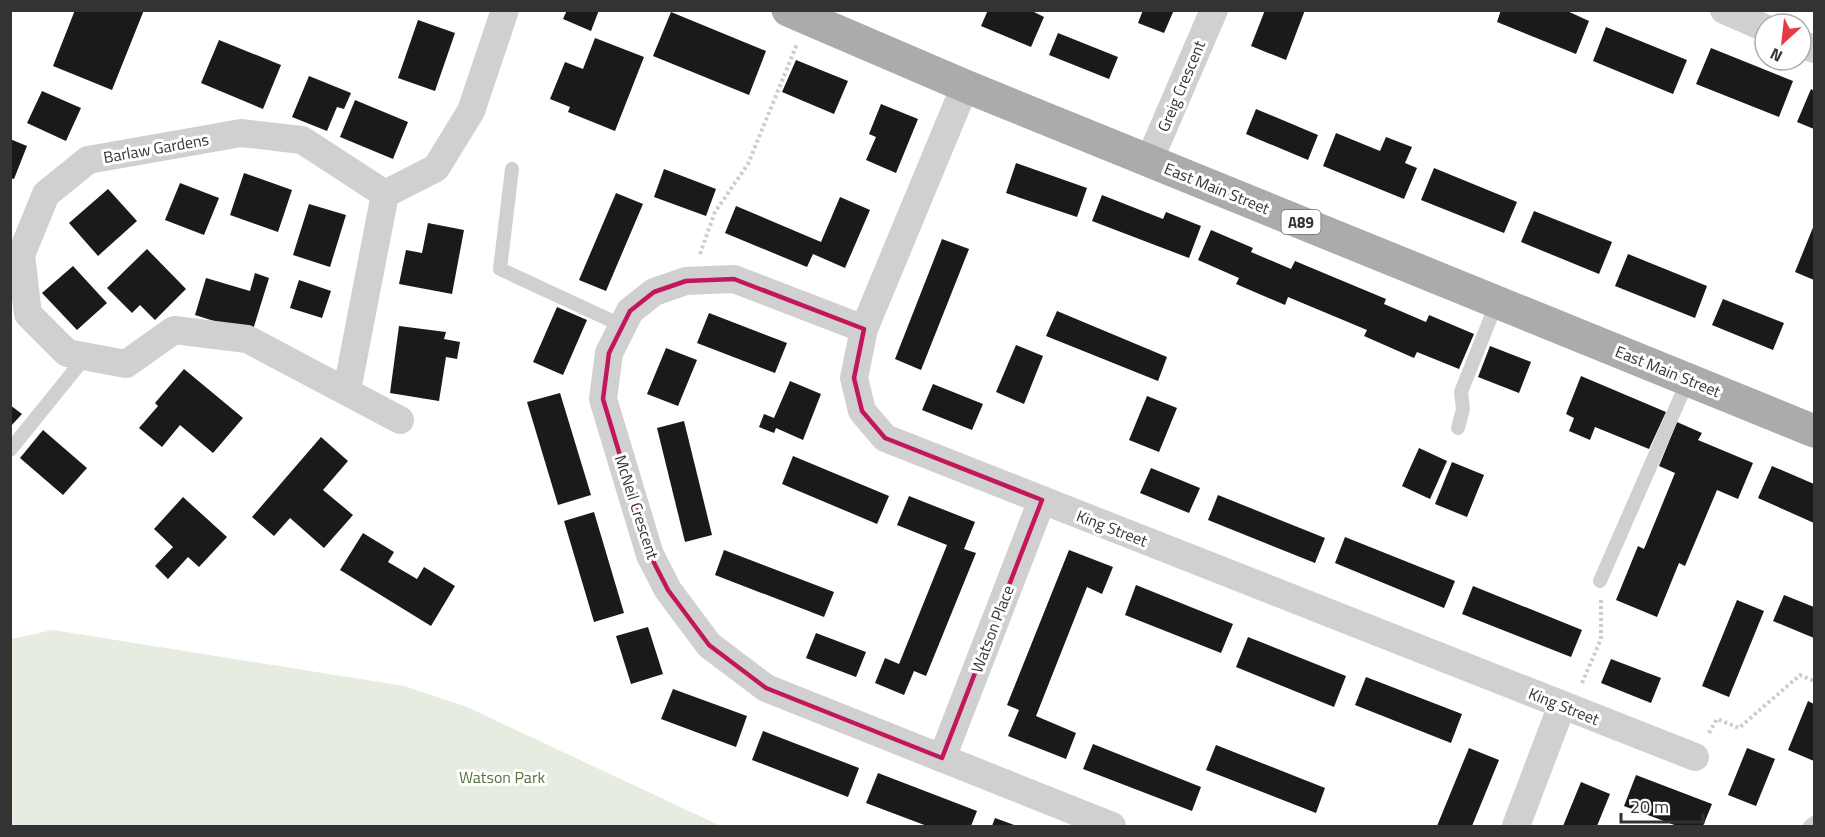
<svg xmlns="http://www.w3.org/2000/svg" width="1825" height="837" font-family="'Titillium Web',sans-serif">
	<style>
		.green { fill: #e6ecdf }
		.building { fill: #1a1a1a }
		.lines { fill: none; stroke-linecap: round; stroke-linejoin: round }
		.path { stroke: #cdcdcd; stroke-width: 4; stroke-dasharray: 3 3; stroke-linecap: butt }
		.service { stroke: #d0d0d0; stroke-width: 14 }
		.minor { stroke: #d0d0d0; stroke-width: 28 }
		.primary { stroke: #ababab; stroke-width: 33 }
		.marked { fill: none; stroke: #c2185b; stroke-width: 4.5; stroke-linejoin: round }
		.labels { text-anchor: middle; dominant-baseline: central; stroke-width: 6; stroke-linejoin: round; paint-order: stroke }
		.shield { fill: #fff; stroke: #707070; stroke-width: 1.5 }
		.shield-label { font-size: 15px; font-weight: bold; fill: #333 }
		.street-label { font-size: 16px; fill: #333; stroke: #fff }
		.park-label { font-size: 16px; fill: #56703f; stroke: #fff }
	</style>
	<rect width="100%" height="100%" fill="#fff"/>
	<!-- green -->
	<path class="green" d="M53,630L404,686L467,707L721,826H11V639Z"/>
	<!-- building -->
	<g class="building">
		<path d="M75,10H144L112,90L53,66Z"/>
		<path d="M567,10H599L591,31L563,19Z"/>
		<path d="M988,10H1030L1044,17L1031,47L981,26Z"/>
		<path d="M1143,10H1174L1164,33L1138,23Z"/>
		<path d="M1265,10H1305L1286,60L1251,46Z"/>
		<path d="M1501,10H1565L1589,21L1576,54L1497,22Z"/>
		<path d="M671,12L766,51L749,95L653,56Z"/>
		<path d="M418,20L455,33L435,91L398,78Z"/>
		<path d="M1606,27L1687,60L1673,94L1593,61Z"/>
		<path d="M1058,33L1118,57L1109,79L1049,55Z"/>
		<path d="M595,38L644,57L615,131L568,112L570,107L550,99L565,62L583,69Z"/>
		<path d="M219,40L281,65L263,109L201,83Z"/>
		<path d="M1711,48L1793,81L1779,117L1696,84Z"/>
		<path d="M796,60L848,81L834,114L782,92Z"/>
		<path d="M309,76L351,93L344,109L337,107L327,131L292,117Z"/>
		<path d="M1811,89L1814,91V129L1797,122Z"/>
		<path d="M42,91L81,108L66,141L27,123Z"/>
		<path d="M355,100L408,122L393,159L340,137Z"/>
		<path d="M881,104L918,119L896,173L866,160L876,137L869,134Z"/>
		<path d="M1256,109L1318,135L1308,160L1246,134Z"/>
		<path d="M1336,133L1380,151L1386,137L1412,147L1405,163L1417,168L1404,199L1323,166Z"/>
		<path d="M10,139L27,146L14,179L10,178Z"/>
		<path d="M1016,163L1087,188L1077,217L1006,193Z"/>
		<path d="M1434,168L1517,202L1504,233L1421,200Z"/>
		<path d="M664,169L716,189L706,216L654,197Z"/>
		<path d="M244,173L292,190L278,232L230,215Z"/>
		<path d="M180,183L219,198L204,235L165,220Z"/>
		<path d="M108,189L137,221L98,256L69,223Z"/>
		<path d="M616,193L643,204L606,291L579,280Z"/>
		<path d="M1102,195L1163,219L1166,212L1201,226L1189,258L1092,221Z"/>
		<path d="M840,197L870,210L845,268L813,254L807,267L725,233L736,206L821,242Z"/>
		<path d="M309,204L346,215L330,267L293,255Z"/>
		<path d="M1534,211L1612,242L1599,274L1521,242Z"/>
		<path d="M428,223L464,230L452,294L399,284L406,250L422,253Z"/>
		<path d="M1814,225V280L1795,272Z"/>
		<path d="M1211,230L1253,248L1251,252L1291,269L1295,261L1386,299L1384,304L1426,322L1429,315L1474,334L1459,369L1417,352L1414,358L1364,336L1367,330L1288,297L1285,305L1236,284L1239,278L1198,260Z"/>
		<path d="M942,239L969,249L921,370L895,359Z"/>
		<path d="M147,249L186,289L155,320L140,305L132,313L107,288Z"/>
		<path d="M1628,254L1707,286L1695,318L1615,286Z"/>
		<path d="M73,266L107,303L77,330L42,293Z"/>
		<path d="M255,273L269,278L252,333L195,315L206,278L250,291Z"/>
		<path d="M299,280L331,291L322,318L290,308Z"/>
		<path d="M1723,299L1784,323L1773,350L1712,325Z"/>
		<path d="M557,307L587,320L563,375L533,362Z"/>
		<path d="M1057,311L1167,357L1158,381L1046,336Z"/>
		<path d="M709,313L787,343L775,373L697,343Z"/>
		<path d="M399,326L446,332L444,339L460,342L457,359L446,357L439,401L390,393Z"/>
		<path d="M1016,345L1043,356L1024,404L996,392Z"/>
		<path d="M1490,346L1531,362L1519,393L1478,377Z"/>
		<path d="M666,348L697,360L678,406L647,394Z"/>
		<path d="M184,369L243,418L213,453L180,425L162,447L139,428L158,406L155,403Z"/>
		<path d="M1581,376L1666,412L1649,449L1595,427L1590,440L1569,431L1574,418L1566,414Z"/>
		<path d="M790,381L821,394L803,440L776,428L774,433L759,427L764,414L774,418Z"/>
		<path d="M933,384L983,404L972,430L922,410Z"/>
		<path d="M560,393L591,495L558,505L527,402Z"/>
		<path d="M1147,396L1177,408L1159,452L1129,440Z"/>
		<path d="M10,405L22,414L10,427Z"/>
		<path d="M684,421L712,535L685,542L657,428Z"/>
		<path d="M1677,422L1702,433L1698,440L1753,463L1738,499L1717,490L1685,566L1679,563L1657,617L1616,600L1638,546L1644,549L1675,473L1659,466Z"/>
		<path d="M43,430L87,468L63,495L20,458Z"/>
		<path d="M321,437L348,461L323,490L353,515L324,548L290,518L274,536L252,517Z"/>
		<path d="M1419,448L1447,461L1430,499L1402,486Z"/>
		<path d="M793,456L889,496L877,524L782,484Z"/>
		<path d="M1452,462L1484,475L1467,517L1435,504Z"/>
		<path d="M1772,466L1814,484V523L1758,498Z"/>
		<path d="M1151,468L1200,488L1189,513L1140,493Z"/>
		<path d="M1218,495L1325,538L1315,563L1208,520Z"/>
		<path d="M909,496L975,522L964,549L976,553L926,676L914,671L904,695L875,683L885,658L899,664L947,545L897,525Z"/>
		<path d="M183,497L227,537L199,567L188,557L168,579L155,566L173,547L154,529Z"/>
		<path d="M594,512L624,613L594,622L564,521Z"/>
		<path d="M363,533L394,552L388,562L417,579L424,567L455,586L431,626L340,570Z"/>
		<path d="M1345,537L1455,581L1444,608L1335,563Z"/>
		<path d="M724,550L834,592L824,617L715,575Z"/>
		<path d="M1069,550L1113,567L1102,594L1087,587L1036,716L1076,733L1066,759L1008,736L1019,710L1007,705Z"/>
		<path d="M1136,585L1233,624L1221,653L1125,615Z"/>
		<path d="M1473,586L1582,630L1571,657L1462,614Z"/>
		<path d="M1784,595L1814,607V638L1773,621Z"/>
		<path d="M1737,600L1764,611L1729,697L1702,686Z"/>
		<path d="M648,627L663,674L631,684L616,636Z"/>
		<path d="M816,633L866,652L856,677L806,658Z"/>
		<path d="M1248,637L1346,676L1334,707L1236,667Z"/>
		<path d="M1611,659L1661,678L1651,703L1601,683Z"/>
		<path d="M1366,677L1462,714L1451,743L1355,705Z"/>
		<path d="M673,689L747,716L736,747L661,719Z"/>
		<path d="M1808,701L1814,704V761L1788,750Z"/>
		<path d="M763,731L859,768L848,797L752,760Z"/>
		<path d="M1093,744L1201,787L1192,811L1083,769Z"/>
		<path d="M1216,745L1325,788L1316,813L1206,770Z"/>
		<path d="M1469,748L1499,760L1472,826H1437Z"/>
		<path d="M1747,748L1775,759L1756,806L1728,795Z"/>
		<path d="M878,773L977,811L971,826H927L866,803Z"/>
		<path d="M1636,775L1712,804L1703,826H1677L1624,806Z"/>
		<path d="M1581,782L1610,794L1597,826H1563Z"/>
		<path d="M995,818L1017,826H992Z"/>
	</g>
	<g class="lines">
		<!-- path -->
		<g class="path">
			<path d="M700,254L715,212L748,164L797,44"/>
			<path d="M1582,683L1601,639V598"/>
			<path d="M1709,733L1717,719L1739,728L1800,675L1814,681"/>
		</g>
		<!-- service -->
		<g class="service">
			<path d="M512,169L500,269L623,326"/>
			<path d="M1458,428L1463,409L1461,392L1497,302"/>
			<path d="M10,450L86,356"/>
			<path d="M1600,581L1688,380"/>
			<path d="M1810,826L1814,823"/>
		</g>
		<!-- minor -->
		<g class="minor">
			<path d="M1724,10L1765,28"/>
			<path d="M1801,44L1814,49"/>
			<path d="M965,86L864,329L854,378L862,411L885,438L1695,757"/>
			<path d="M1149,161L1214,10"/>
			<path d="M385,194L302,140L241,133L88,160L46,194L21,255L28,314L67,353L126,364L174,330L247,339L400,420"/>
			<path d="M864,329L734,279L686,281L654,292L630,311L609,353L603,399L650,555L668,590L709,645L766,688L1112,826"/>
			<path d="M347,390L385,194L436,168L471,111L505,10"/>
			<path d="M942,758L1042,500"/>
			<path d="M1516,826L1562,705"/>
		</g>
		<!-- primary -->
		<path class="primary" d="M788,10L965,86L1814,431"/>
	</g>
	<!-- marked area -->
	<path class="marked" d="M734,279L864,329L854,378L862,411L885,438L1042,500L942,758L766,688L709,645L668,590L650,555L603,399L609,353L630,311L654,292L686,281Z"/>
	<g class="labels">
		<!-- shield labels -->
		<rect class="shield" x="1281.5" y="210" width="39" height="24" rx="4.5"/>
		<g class="shield-label">
			<text x="1301" y="222">A89</text>
		</g>
		<!-- street labels -->
		<g class="street-label">
			<text transform="translate(1181 86) rotate(-67)">Greig Crescent</text>
			<text transform="translate(156 148) rotate(-10)">Barlaw Gardens</text>
			<text transform="translate(1217 188) rotate(22)">East Main Street</text>
			<text transform="translate(1668 371) rotate(22)">East Main Street</text>
			<text transform="translate(637 507) rotate(72)">McNeil Crescent</text>
			<text transform="translate(1112 528) rotate(21)">King Street</text>
			<text transform="translate(992 629) rotate(-69)">Watson Place</text>
			<text transform="translate(1564 706) rotate(22)">King Street</text>
		</g>
		<!-- park labels -->
		<g class="park-label">
			<text x="502" y="777">Watson Park</text>
		</g>
	</g>
	<!-- border -->
	<rect width="1825" height="837" fill="none" stroke="#333333" stroke-width="24"/>
	<!-- north arrow -->
	<g transform="translate(1783 42) rotate(207)"><circle r="28" fill="#ffffff" stroke="#adadad" stroke-width="1.5"/>
	<path d="M0-4.5L10 22L0 15L-10 22Z" fill="#e63946"/>
	<text y="-9" font-size="16" font-weight="bold" text-anchor="middle" fill="#333333">N</text>
	</g>
	<!-- scale -->
	<path d="M1621 813v9h82v-9" fill="none" stroke="#333333" stroke-width="3"/>
	<text x="1630" y="813" font-size="18" fill="#333333" stroke="#ffffff" stroke-width="4.5" paint-order="stroke">20 m</text>
</svg>
